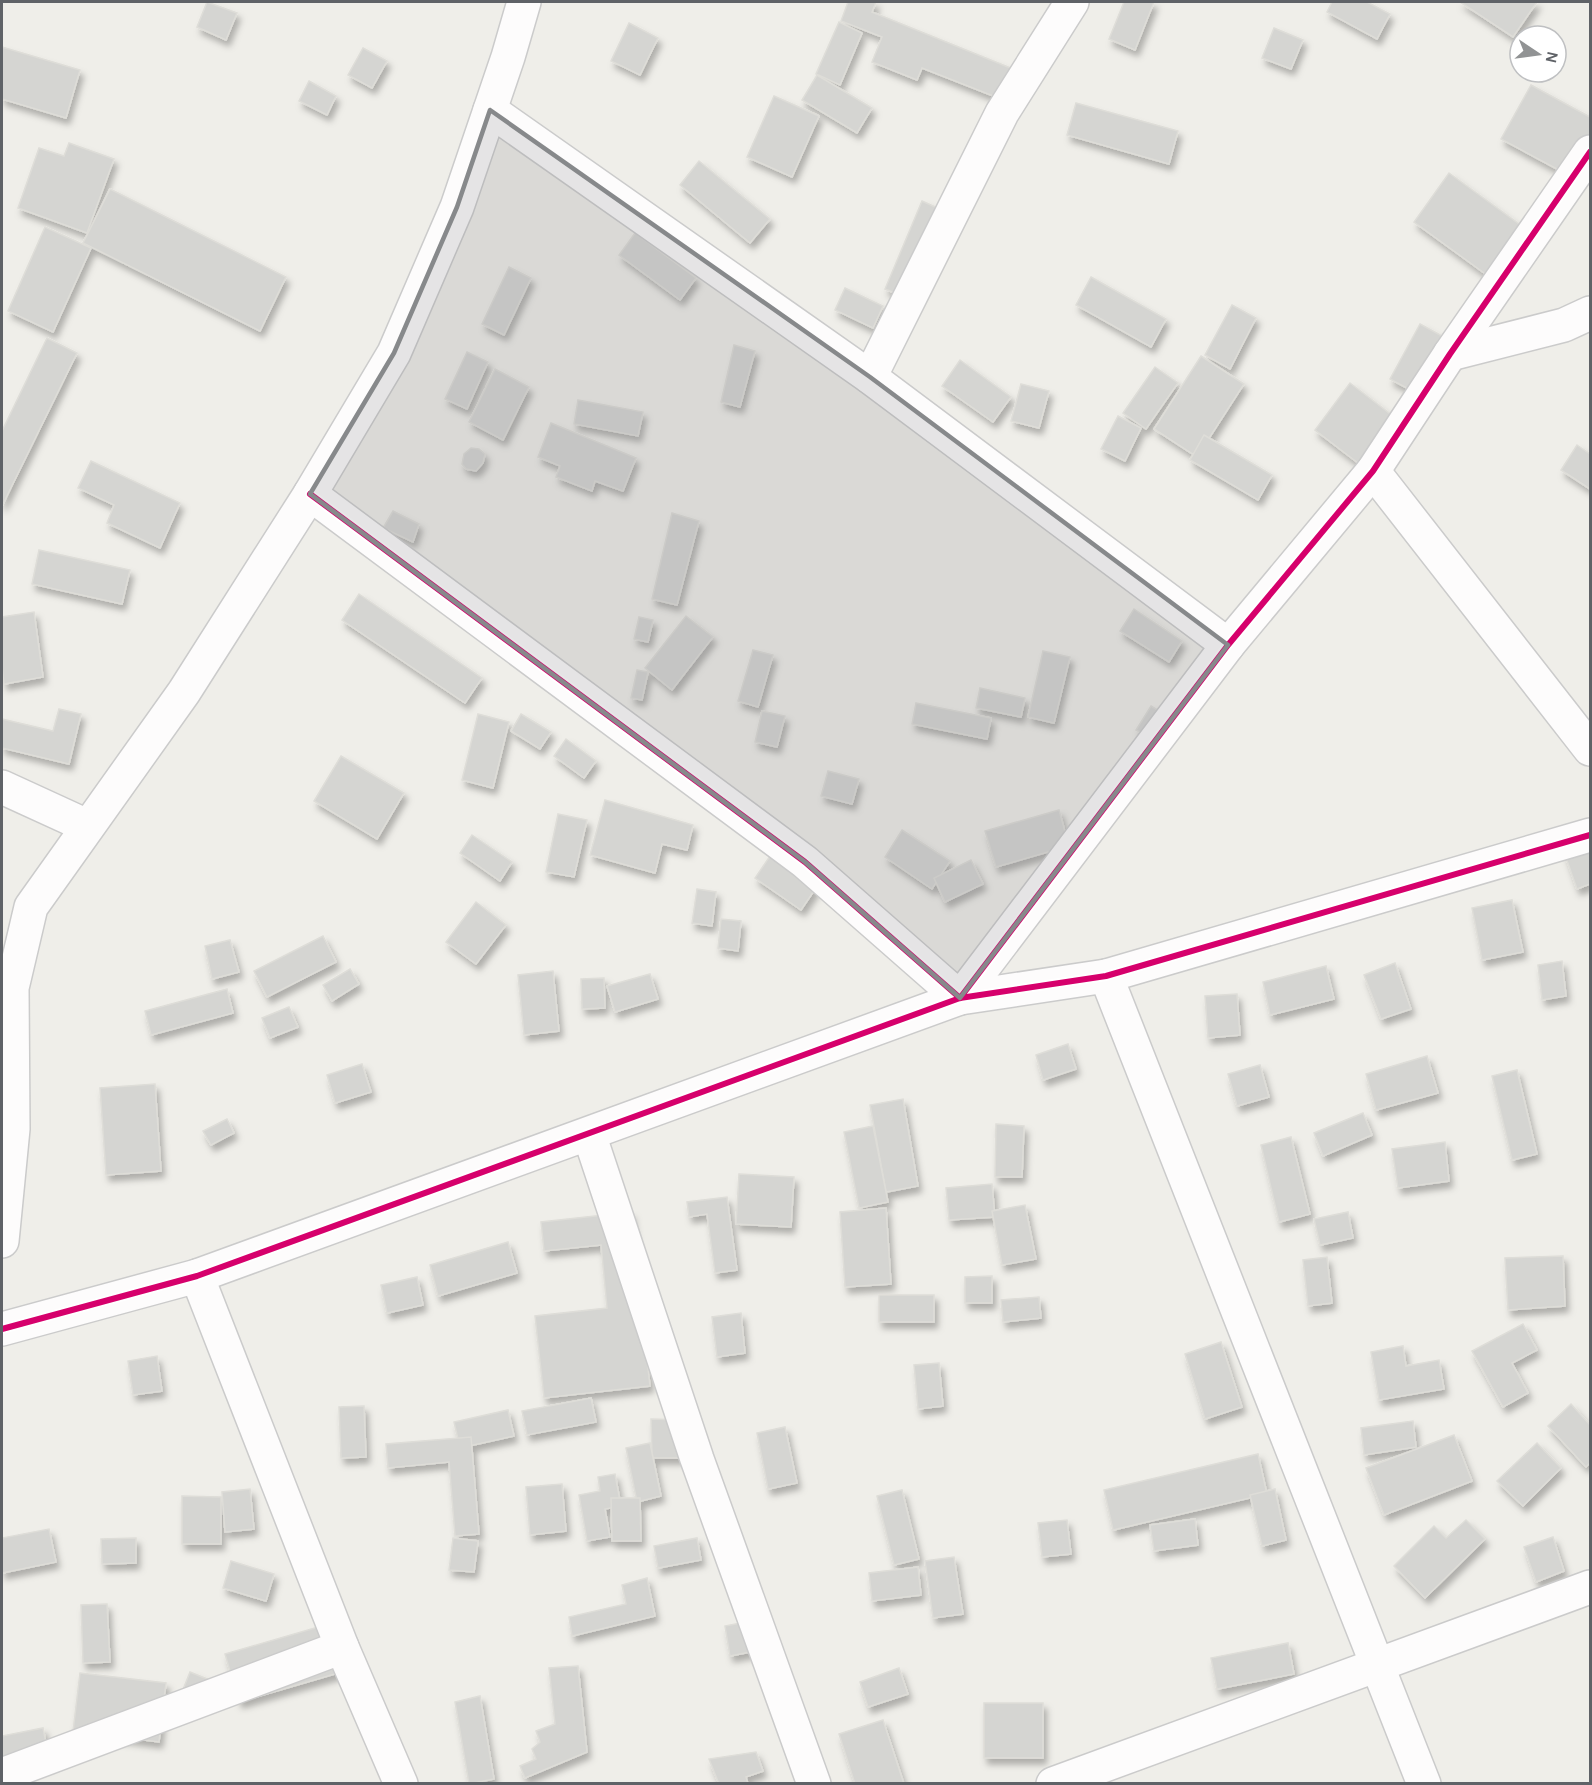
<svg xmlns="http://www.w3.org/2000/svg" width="1592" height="1785" font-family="Karla,sans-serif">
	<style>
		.building { fill: #d5d5d2; stroke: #deddd8; stroke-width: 1.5; filter: url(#shadow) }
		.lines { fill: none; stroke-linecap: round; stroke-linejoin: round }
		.street-casing { stroke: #cbcbcb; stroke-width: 36 }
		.street { stroke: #fdfcfc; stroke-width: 33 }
		.cycleway-casing { stroke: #fff; stroke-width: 10 }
		.cycleway { stroke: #d6006c; stroke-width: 6 }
		.marked { fill: #87898b; fill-opacity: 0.2; stroke: #87898b; stroke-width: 4.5; stroke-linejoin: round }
	</style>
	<defs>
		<filter id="shadow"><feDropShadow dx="3.5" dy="6" stdDeviation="3" flood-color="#0004"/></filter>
	</defs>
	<rect width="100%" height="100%" fill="#efeee9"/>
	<!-- building -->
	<g class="building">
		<path d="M207,2L237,13L226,40L197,27Z"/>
		<path d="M848,2H876L872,12L1018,71L1006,101L922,68L917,80L872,62L882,37L841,21Z"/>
		<path d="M1124,2H1154L1135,50L1109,39Z"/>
		<path d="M1332,2H1367L1390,14L1377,39L1327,12Z"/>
		<path d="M1460,2H1537L1513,37Z"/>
		<path d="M839,22L862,33L840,85L816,74Z"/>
		<path d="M629,23L658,38L640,75L611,61Z"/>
		<path d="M1274,28L1303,40L1291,69L1262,58Z"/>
		<path d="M2,47L80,70L66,118L2,99Z"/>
		<path d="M363,48L387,61L372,88L348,75Z"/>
		<path d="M817,75L872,108L857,133L802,100Z"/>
		<path d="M309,81L336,96L327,115L299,101Z"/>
		<path d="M1531,85L1590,117V134L1568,175L1501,139Z"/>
		<path d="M774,96L819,116L792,177L747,157Z"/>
		<path d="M1076,103L1178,131L1169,164L1067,135Z"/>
		<path d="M69,143L114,159L87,233L18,208L39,148L64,156Z"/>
		<path d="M699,161L770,219L750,243L680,185Z"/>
		<path d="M1449,173L1526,229L1491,278L1414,222Z"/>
		<path d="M110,189L286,277L260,331L83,243Z"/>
		<path d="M922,201L951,214L914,301L885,289Z"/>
		<path d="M45,227L91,248L53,332L8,311Z"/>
		<path d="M635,233L696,278L680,300L619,255Z"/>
		<path d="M509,267L531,278L504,335L482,324Z"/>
		<path d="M1091,277L1166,319L1151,347L1076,305Z"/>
		<path d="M845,288L883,306L873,328L835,310Z"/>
		<path d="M1232,305L1256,318L1230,369L1205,355Z"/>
		<path d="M1420,324L1444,337L1414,392L1390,379Z"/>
		<path d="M47,338L77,353L2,506V431Z"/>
		<path d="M734,345L755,351L740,407L721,402Z"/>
		<path d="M467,352L488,362L467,409L445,399Z"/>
		<path d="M1201,356L1244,384L1197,457L1154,429Z"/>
		<path d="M960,360L1011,397L993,422L942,386Z"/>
		<path d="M1155,367L1178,383L1146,429L1123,413Z"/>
		<path d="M495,369L529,387L503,440L469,422Z"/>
		<path d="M1350,383L1393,416L1358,463L1315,430Z"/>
		<path d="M1021,384L1049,391L1039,428L1011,421Z"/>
		<path d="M578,400L643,412L638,436L574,424Z"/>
		<path d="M1118,416L1141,428L1125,461L1101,449Z"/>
		<path d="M551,423L636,458L623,491L595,481L592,491L556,477L560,466L538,457Z"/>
		<path d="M1204,435L1272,475L1258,500L1190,460Z"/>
		<path d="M1577,445L1590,454V489L1561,470Z"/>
		<path d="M471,448L479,449L485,454L483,463L476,471L466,469L462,464L464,454Z"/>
		<path d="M91,461L180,503L160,548L107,523L114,505L78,488Z"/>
		<path d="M393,511L419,524L413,542L383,528Z"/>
		<path d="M672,513L699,521L677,605L652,599Z"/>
		<path d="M39,550L130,570L122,604L32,584Z"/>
		<path d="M359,594L482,678L465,703L342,620Z"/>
		<path d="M1134,609L1182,641L1169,662L1120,631Z"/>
		<path d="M34,612L43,677L4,684L2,666V617Z"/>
		<path d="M686,616L713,637L672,690L645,668Z"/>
		<path d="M639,617L653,620L648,642L634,639Z"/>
		<path d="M753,650L773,655L758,707L738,701Z"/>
		<path d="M1043,651L1070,657L1054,723L1028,717Z"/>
		<path d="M637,670L648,672L642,700L631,698Z"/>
		<path d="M980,688L1025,698L1021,717L976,708Z"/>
		<path d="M916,703L991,718L987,739L912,724Z"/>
		<path d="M1151,706L1171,718L1156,742L1136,730Z"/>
		<path d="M59,709L81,714L69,764L2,748V719L53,731Z"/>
		<path d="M762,711L785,716L777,747L755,742Z"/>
		<path d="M478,714L509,722L493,788L462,780Z"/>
		<path d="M521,714L551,732L540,749L511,731Z"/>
		<path d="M566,739L596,761L584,778L554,756Z"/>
		<path d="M341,756L404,793L377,839L314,801Z"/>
		<path d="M828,771L859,779L852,804L821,796Z"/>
		<path d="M605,800L693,825L687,850L662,844L655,873L590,855Z"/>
		<path d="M1059,810L1069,846L996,867L985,831Z"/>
		<path d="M558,814L587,820L574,877L546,872Z"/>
		<path d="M902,830L950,861L932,889L885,857Z"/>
		<path d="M472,835L512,862L500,881L460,853Z"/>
		<path d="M1590,843V884L1577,889L1564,852Z"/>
		<path d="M770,856L816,888L801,910L755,878Z"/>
		<path d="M971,860L983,884L945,902L934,878Z"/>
		<path d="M697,889L716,892L712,926L692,923Z"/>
		<path d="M1512,900L1523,952L1482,960L1472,908Z"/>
		<path d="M476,902L506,925L476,964L446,942Z"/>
		<path d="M721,919L741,921L738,951L718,948Z"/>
		<path d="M323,936L336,962L267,997L254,971Z"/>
		<path d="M230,940L239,972L212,979L205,946Z"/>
		<path d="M1562,961L1566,996L1542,1000L1538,965Z"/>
		<path d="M1395,963L1411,1009L1381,1019L1364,975Z"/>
		<path d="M1326,966L1334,999L1270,1015L1263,982Z"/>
		<path d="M350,969L359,984L332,1001L323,985Z"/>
		<path d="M553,971L559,1031L524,1035L518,975Z"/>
		<path d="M650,974L658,999L615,1012L607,986Z"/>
		<path d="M604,978L605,1008L582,1009L581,979Z"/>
		<path d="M227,989L233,1013L151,1035L145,1011Z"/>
		<path d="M1237,994L1240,1035L1208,1038L1205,996Z"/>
		<path d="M289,1007L298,1027L270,1038L262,1018Z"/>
		<path d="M1068,1044L1076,1069L1043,1080L1036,1055Z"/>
		<path d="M1427,1056L1438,1093L1376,1110L1366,1074Z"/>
		<path d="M362,1064L371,1092L335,1103L327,1075Z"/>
		<path d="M1260,1065L1269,1097L1237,1106L1228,1074Z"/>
		<path d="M1517,1070L1537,1154L1512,1160L1492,1076Z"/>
		<path d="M155,1084L161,1171L106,1175L100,1088Z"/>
		<path d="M903,1099L918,1186L886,1192L870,1105Z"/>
		<path d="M1363,1113L1372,1135L1323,1156L1314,1133Z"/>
		<path d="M227,1119L234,1133L211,1145L203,1131Z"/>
		<path d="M996,1124L1024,1126L1022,1177H995Z"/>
		<path d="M873,1126L888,1202L859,1208L844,1132Z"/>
		<path d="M1291,1137L1310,1214L1279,1222L1261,1145Z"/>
		<path d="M1445,1142L1449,1181L1398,1188L1392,1149Z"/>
		<path d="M739,1174L794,1177L791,1227L736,1224Z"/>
		<path d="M992,1184L995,1217L949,1220L946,1188Z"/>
		<path d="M727,1197L737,1270L715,1273L707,1214L689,1217L687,1202Z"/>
		<path d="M1025,1205L1036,1259L1002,1265L992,1211Z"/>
		<path d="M886,1208L891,1284L845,1287L840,1212Z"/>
		<path d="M631,1212L650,1386L544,1398L535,1316L607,1308L601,1245L544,1251L541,1222Z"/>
		<path d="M1348,1212L1353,1238L1320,1245L1314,1219Z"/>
		<path d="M508,1242L517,1273L438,1296L430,1265Z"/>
		<path d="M1563,1256L1565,1306L1508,1310L1505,1258Z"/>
		<path d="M1327,1257L1332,1303L1308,1306L1303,1260Z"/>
		<path d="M992,1276V1303H965V1277Z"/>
		<path d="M417,1277L423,1305L387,1313L381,1285Z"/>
		<rect x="879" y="1295" width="55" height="27"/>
		<path d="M1039,1297L1041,1318L1003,1322L1001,1300Z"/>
		<path d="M741,1313L745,1353L717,1357L712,1317Z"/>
		<path d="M1523,1324L1537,1350L1512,1363L1528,1393L1503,1407L1472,1351Z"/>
		<path d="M1221,1342L1242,1407L1205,1419L1185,1354Z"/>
		<path d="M1403,1346L1406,1366L1439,1360L1444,1389L1379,1400L1371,1352Z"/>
		<path d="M157,1356L162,1391L133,1395L128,1361Z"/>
		<path d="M939,1363L943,1406L918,1409L914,1365Z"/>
		<path d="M591,1398L596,1422L527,1435L522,1411Z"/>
		<path d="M1571,1404L1590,1425V1463L1586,1467L1548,1426Z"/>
		<path d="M364,1406L366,1457L341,1458L339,1407Z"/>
		<path d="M508,1410L514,1436L460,1448L454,1422Z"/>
		<path d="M651,1419L682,1420V1458H652Z"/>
		<path d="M1413,1421L1416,1447L1364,1455L1361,1428Z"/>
		<path d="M785,1427L797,1483L768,1489L757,1433Z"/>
		<path d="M1454,1435L1472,1481L1384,1515L1366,1468Z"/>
		<path d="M471,1437L479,1534L455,1536L449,1462L388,1468L386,1444Z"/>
		<path d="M650,1443L661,1496L637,1502L626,1448Z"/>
		<path d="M1537,1443L1561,1468L1523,1506L1497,1481Z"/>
		<path d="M1258,1454L1267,1494L1113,1530L1104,1490Z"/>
		<path d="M615,1474L621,1506L605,1509L610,1537L587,1541L579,1495L600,1491L598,1477Z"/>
		<path d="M562,1484L566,1531L530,1535L526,1487Z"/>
		<path d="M250,1489L254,1529L225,1532L222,1492Z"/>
		<path d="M1275,1489L1286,1540L1262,1546L1250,1495Z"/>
		<path d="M902,1490L919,1559L894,1565L877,1496Z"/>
		<path d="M182,1496L221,1497V1544H182Z"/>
		<path d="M611,1498H640L641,1541H612Z"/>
		<path d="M1195,1519L1198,1545L1154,1551L1150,1525Z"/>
		<path d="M1067,1520L1071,1554L1042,1557L1038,1523Z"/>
		<path d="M1466,1520L1485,1539L1425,1598L1394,1566L1434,1526L1446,1538Z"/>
		<path d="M49,1529L56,1562L2,1573V1538Z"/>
		<path d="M1553,1537L1564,1571L1536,1582L1524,1547Z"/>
		<path d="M136,1538V1563L102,1564L101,1539Z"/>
		<path d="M453,1538L478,1541L474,1572L449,1570Z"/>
		<path d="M697,1538L701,1560L658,1568L654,1546Z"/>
		<path d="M954,1557L963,1614L933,1618L925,1561Z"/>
		<path d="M231,1561L274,1574L266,1601L223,1588Z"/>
		<path d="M918,1567L921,1595L872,1601L869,1573Z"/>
		<path d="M647,1578L655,1616L572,1636L569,1617L626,1604L622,1585Z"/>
		<path d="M107,1604L110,1662L83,1663L81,1605Z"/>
		<path d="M756,1620L761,1650L730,1656L725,1626Z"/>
		<path d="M339,1621L352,1669L239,1702L225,1654Z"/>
		<path d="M1288,1643L1294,1674L1217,1689L1211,1658Z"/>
		<path d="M578,1666L587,1752L525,1778L520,1766L536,1759L532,1749L540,1742L536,1731L555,1724L549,1668Z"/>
		<path d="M899,1668L908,1694L868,1707L860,1682Z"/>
		<path d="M190,1672L222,1685L180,1697Z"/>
		<path d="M80,1673L166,1683L159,1742L73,1731Z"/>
		<path d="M480,1696L494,1779L469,1784L455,1702Z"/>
		<rect x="984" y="1703" width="59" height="55"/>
		<path d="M883,1720L904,1784H855L839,1734Z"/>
		<path d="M43,1728L50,1763L2,1771V1736Z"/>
		<path d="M756,1752L763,1771L746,1777L748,1784H719L709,1759Z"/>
	</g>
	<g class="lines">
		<defs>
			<g id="street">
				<path d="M490,110L870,377L1228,645"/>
				<path d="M1450,354L1564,325L1590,313"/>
				<path d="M870,377L1002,113L1072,2"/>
				<path d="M1373,471L1590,749"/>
				<path d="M310,494L805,862L960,998L1228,645L1373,471L1450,354L1590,152"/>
				<path d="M2,787L87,826"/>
				<path d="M1106,976L1424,1784"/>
				<path d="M589,1134L697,1459L814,1784"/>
				<path d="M2,1241L13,1129L12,988L31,907L184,692L310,494L394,353L457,207L508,57L524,2"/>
				<path d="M197,1276L342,1647L401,1784"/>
				<path d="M2,1329L197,1276L960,998L1106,976L1590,835"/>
				<path d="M2,1775L342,1647"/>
				<path d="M1053,1784L1590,1587"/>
			</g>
		</defs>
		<!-- street casing -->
		<use href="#street" class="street-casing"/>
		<!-- street -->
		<use href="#street" class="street"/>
		<defs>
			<g id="cycleway">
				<path d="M310,494L805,862L960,998L1228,645L1373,471L1450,354L1590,152"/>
				<path d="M2,1329L197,1276L960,998L1106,976L1590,835"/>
			</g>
		</defs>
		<!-- cycleway casing -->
		<use href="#cycleway" class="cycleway-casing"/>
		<!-- cycleway -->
		<use href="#cycleway" class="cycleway"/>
	</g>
	<!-- marked area -->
	<path class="marked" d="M490,110L870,377L1228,645L960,998L805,862L310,494L394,353L457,207Z"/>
	<!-- border -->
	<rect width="1592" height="1785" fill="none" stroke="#5f6267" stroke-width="6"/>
	<!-- north arrow -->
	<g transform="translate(1538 54) rotate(103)"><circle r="28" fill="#ffffff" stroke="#bfc0c2" stroke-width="1.5"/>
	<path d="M0-4.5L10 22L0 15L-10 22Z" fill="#919394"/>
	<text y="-9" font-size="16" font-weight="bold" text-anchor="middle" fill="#5f6267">N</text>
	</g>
</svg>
